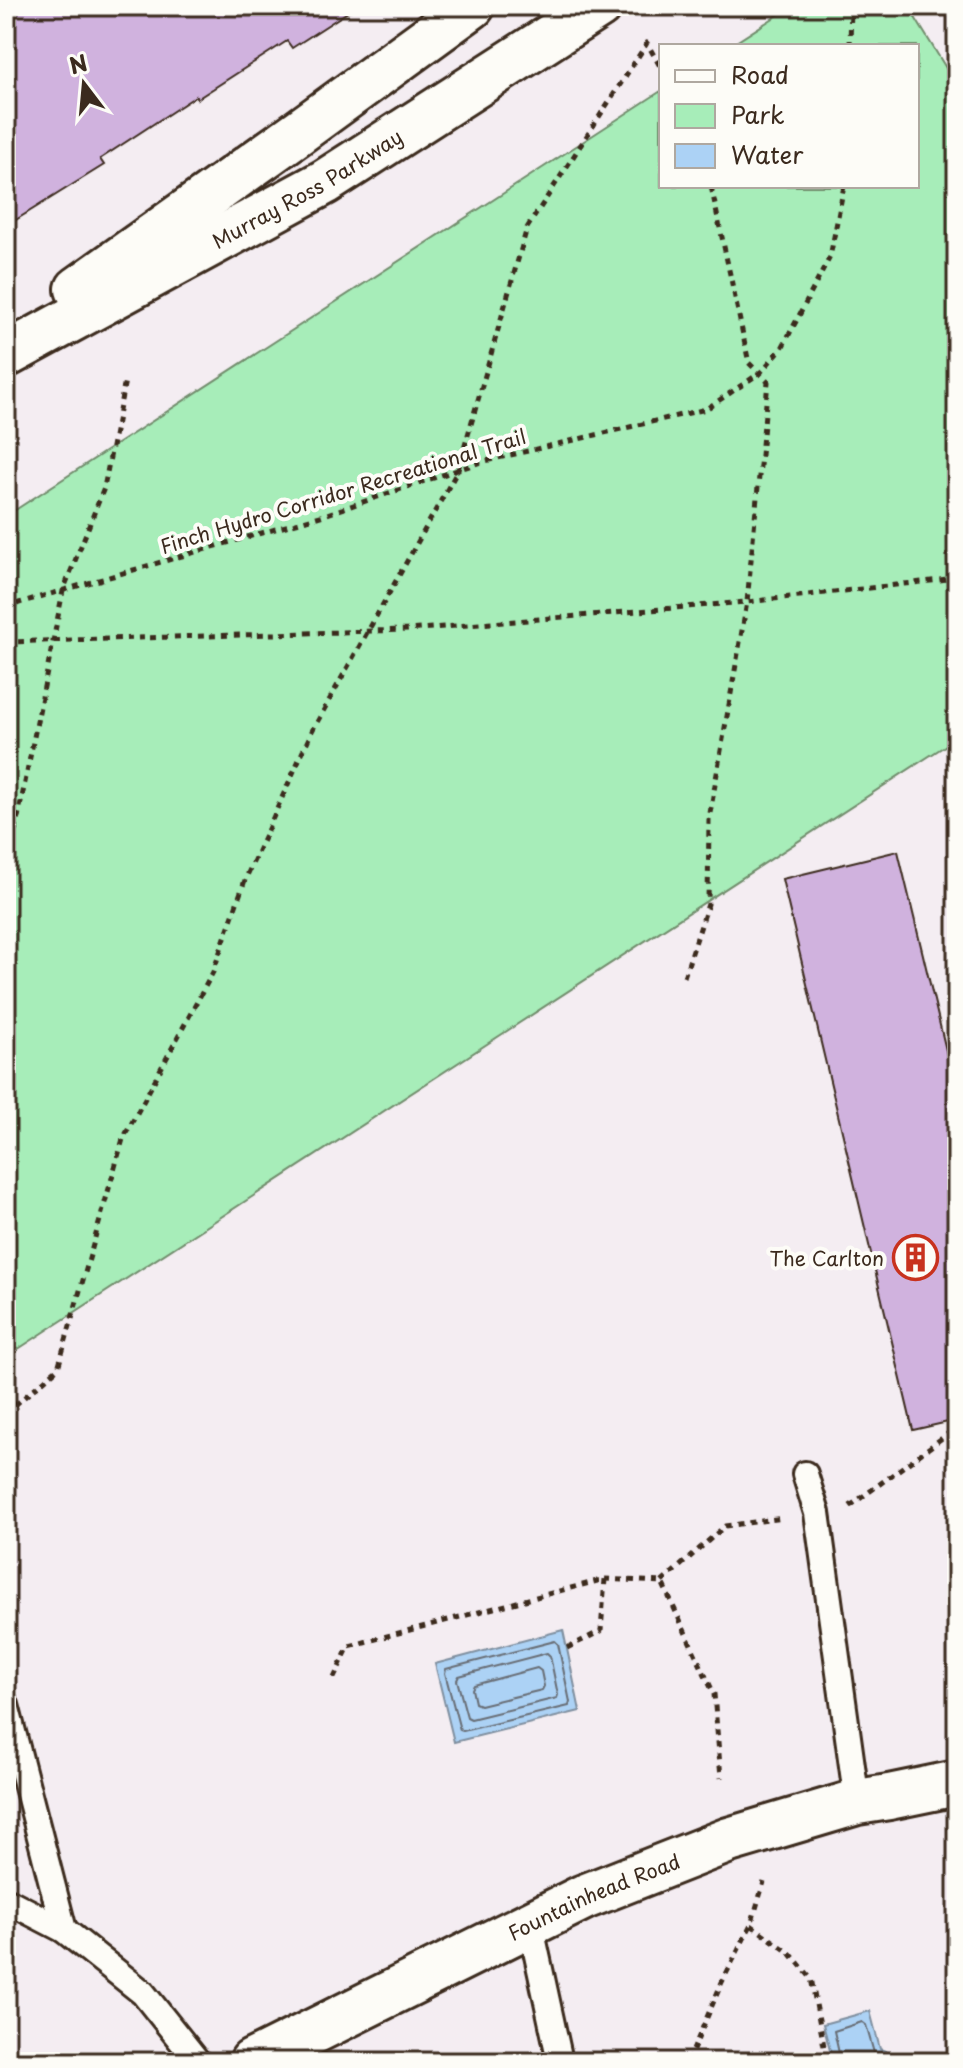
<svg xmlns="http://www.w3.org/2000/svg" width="963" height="2068" font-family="'Playpen Sans',sans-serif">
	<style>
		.green { fill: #a7edb9; stroke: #718c6c; stroke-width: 2 }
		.water { fill: #acd2f5; stroke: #7f8f9f; stroke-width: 2 }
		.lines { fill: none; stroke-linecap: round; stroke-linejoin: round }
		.shore { stroke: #686d74; stroke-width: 2 }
		.building { fill: #d0b2de; stroke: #3b2a1e; stroke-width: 2 }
		.service-casing { stroke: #3b2a1e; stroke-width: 30 }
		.minor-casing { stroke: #3b2a1e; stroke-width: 50 }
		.tertiary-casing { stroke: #3b2a1e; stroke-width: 50 }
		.path { stroke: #3b2a1e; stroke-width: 5; stroke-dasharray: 6 6; stroke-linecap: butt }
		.service { stroke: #fdfcf7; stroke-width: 24 }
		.minor { stroke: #fdfcf7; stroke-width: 44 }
		.tertiary { stroke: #fdfcf7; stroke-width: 44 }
		.labels { text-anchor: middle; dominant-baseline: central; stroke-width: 8; stroke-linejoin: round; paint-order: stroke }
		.street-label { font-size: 20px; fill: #3b2a1e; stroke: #fdfcf7 }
		.poi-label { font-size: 20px; fill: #3b2a1e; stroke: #fdfcf7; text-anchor: end }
	</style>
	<rect width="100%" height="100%" fill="#f4edf2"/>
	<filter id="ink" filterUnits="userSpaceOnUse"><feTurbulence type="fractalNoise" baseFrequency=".0125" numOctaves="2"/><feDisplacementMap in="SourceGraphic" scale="16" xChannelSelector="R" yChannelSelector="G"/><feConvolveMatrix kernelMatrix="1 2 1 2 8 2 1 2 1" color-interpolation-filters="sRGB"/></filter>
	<g filter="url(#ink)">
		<!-- green -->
		<path class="green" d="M792,6H908L957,86V738L6,1357V516L661,91V186H917V46H730Z"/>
		<!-- water -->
		<g class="water">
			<path d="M563,1630L580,1711L454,1742L435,1664Z"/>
			<path d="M870,2011L880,2049L900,2057L901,2062H833L823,2024Z"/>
		</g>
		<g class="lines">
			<!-- shore -->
			<g class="shore">
				<path d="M555,1641L558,1644L570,1702L569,1706L463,1731L460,1730L445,1673L446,1669Z"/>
				<path d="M547,1653L550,1656L558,1695L557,1698L471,1719L467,1717L457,1680L459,1676Z"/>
				<path d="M537,1668L541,1671L544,1686L542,1690L480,1705L475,1703L472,1689L474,1685Z"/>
				<path d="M841,2062L834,2031L862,2022L866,2025L874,2053L890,2062"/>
			</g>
		</g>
		<!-- building -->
		<g class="building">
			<path d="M6,6H357L292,48L287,41L197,99L196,96L100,159L104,165L6,226Z"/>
			<path d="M898,851L957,1096V1420L913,1430L782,879Z"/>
		</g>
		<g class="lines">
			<defs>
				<g id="service">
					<path d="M805,1474L817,1513L857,1802"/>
					<path d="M6,1705L64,1930"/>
					<path d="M6,1900L64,1930L143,1993L198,2062"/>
					<path d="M530,1923L558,2052L557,2062"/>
				</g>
				<g id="minor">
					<path id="s1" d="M252,2062L584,1897L729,1840L857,1802L889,1797L957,1783"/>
				</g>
				<g id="tertiary">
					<path d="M78,289L296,134L472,6"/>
					<path id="s2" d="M6,355L325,182L599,6"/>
				</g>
			</defs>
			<!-- service casing -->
			<use href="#service" class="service-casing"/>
			<!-- minor casing -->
			<use href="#minor" class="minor-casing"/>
			<!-- tertiary casing -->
			<use href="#tertiary" class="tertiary-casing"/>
			<!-- path -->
			<g class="path">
				<path d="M850,46L851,6"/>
				<path d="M6,610L19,603L324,515L481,462L706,409L760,373L782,348L830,257L844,186"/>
				<path d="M6,642L407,630L747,602L957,578"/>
				<path d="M6,878L63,591L104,488L125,380"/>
				<path d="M684,977L708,904L709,819L747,602L768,382L749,363L711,186"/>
				<path d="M6,1413L58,1368L123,1139L213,972L245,880L312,731L458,470L527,228L647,43L661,68"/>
				<path d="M850,1506L957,1427"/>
				<path d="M662,1582L725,1526L783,1518"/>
				<path d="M567,1648L601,1631L605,1579"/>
				<path d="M334,1678L349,1646L605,1579L662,1582L714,1694L721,1778"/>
				<path d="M751,1925L790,1953L811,1978L827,2062"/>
				<path d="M688,2062L722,1982L751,1925L764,1882"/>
			</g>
			<!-- service -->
			<use href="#service" class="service"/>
			<!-- minor -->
			<use href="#minor" class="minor"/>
			<!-- tertiary -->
			<use href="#tertiary" class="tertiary"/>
		</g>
	</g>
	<!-- icons -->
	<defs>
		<symbol id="building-ring" viewBox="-11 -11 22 22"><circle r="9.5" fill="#fdfcf7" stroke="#c8321e" stroke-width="1.5"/><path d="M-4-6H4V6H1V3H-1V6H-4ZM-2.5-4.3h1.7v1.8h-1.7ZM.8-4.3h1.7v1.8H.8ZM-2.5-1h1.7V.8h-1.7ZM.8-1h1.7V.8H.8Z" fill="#c8321e"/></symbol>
	</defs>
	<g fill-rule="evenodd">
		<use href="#building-ring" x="890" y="1232" width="51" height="51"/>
	</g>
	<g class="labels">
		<!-- street labels -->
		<g class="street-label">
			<text stroke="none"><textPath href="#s2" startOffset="344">Murray Ross Parkway</textPath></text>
			<text transform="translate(343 491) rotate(-17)">Finch Hydro Corridor Recreational Trail</text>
			<text stroke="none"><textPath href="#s1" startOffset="380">Fountainhead Road</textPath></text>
		</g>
		<!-- poi labels -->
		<g class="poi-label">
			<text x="884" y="1258">The Carlton</text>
		</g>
	</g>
	<!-- margin -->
	<rect width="963" height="2068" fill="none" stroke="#fdfcf7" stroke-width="32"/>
	<rect x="16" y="16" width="931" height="2036" fill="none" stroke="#3b2a1e" stroke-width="3" filter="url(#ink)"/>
	<!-- legend -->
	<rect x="659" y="44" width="260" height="144" fill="#fdfcf7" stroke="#afa8a0" stroke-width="2"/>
	<rect x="675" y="70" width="40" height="12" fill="#fdfcf7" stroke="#afa8a0" stroke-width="2"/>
	<text x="731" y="84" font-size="24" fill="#3b2a1e">Road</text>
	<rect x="675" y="104" width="40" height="24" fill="#a7edb9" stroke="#afa8a0" stroke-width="2"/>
	<text x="731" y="124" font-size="24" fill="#3b2a1e">Park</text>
	<rect x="675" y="144" width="40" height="24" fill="#acd2f5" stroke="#afa8a0" stroke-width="2"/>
	<text x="731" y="164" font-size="24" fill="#3b2a1e">Water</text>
	<!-- north arrow -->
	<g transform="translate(84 84) rotate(344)" stroke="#fdfcf7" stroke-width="6" paint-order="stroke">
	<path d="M0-6L14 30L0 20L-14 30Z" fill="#3b2a1e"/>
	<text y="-12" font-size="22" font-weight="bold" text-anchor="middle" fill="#3b2a1e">N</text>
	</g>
</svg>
